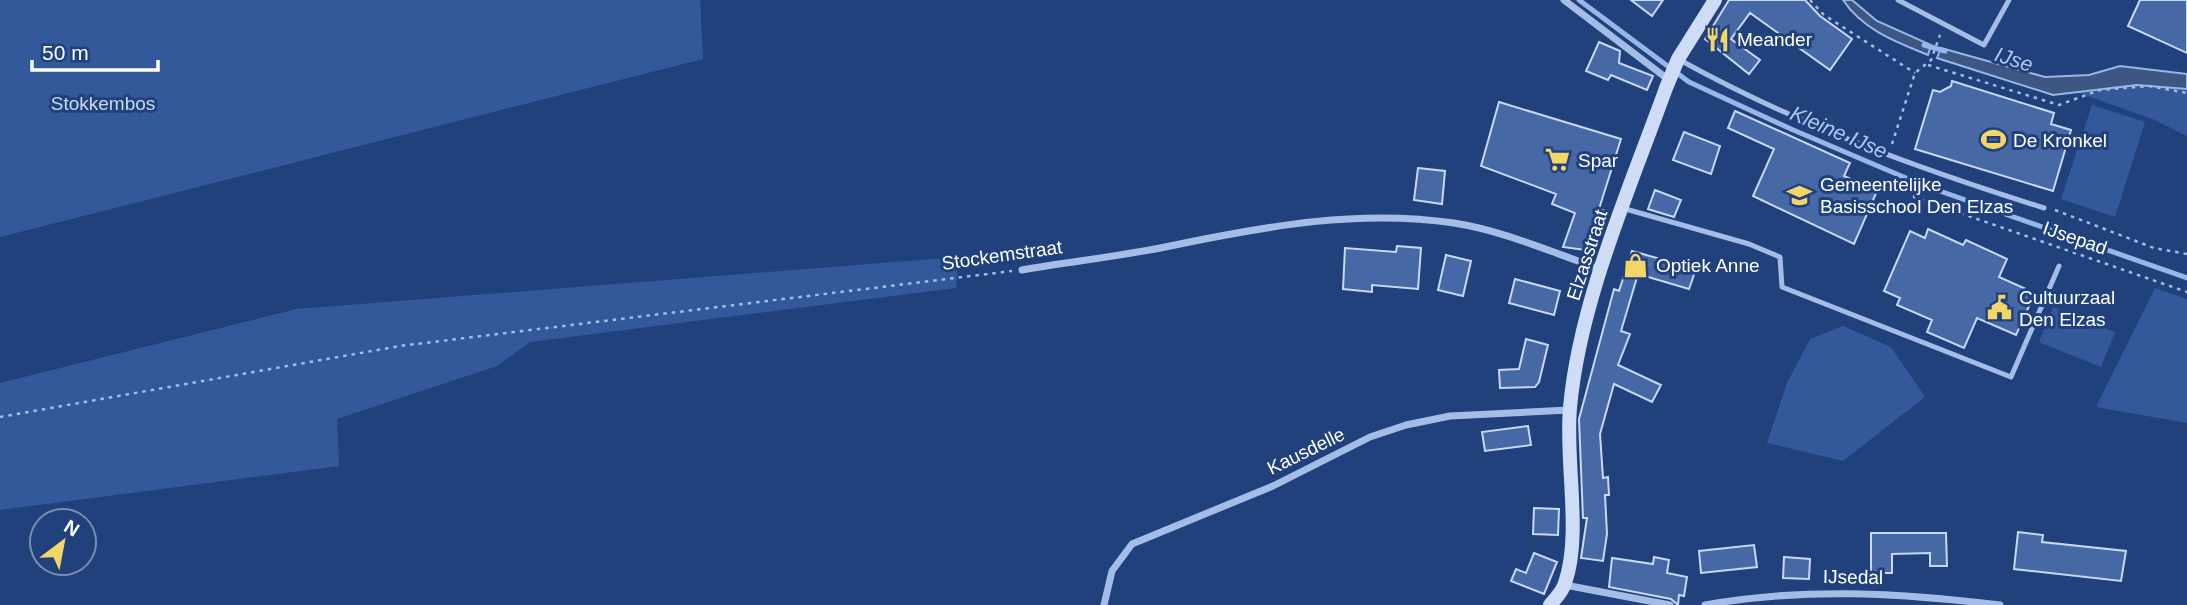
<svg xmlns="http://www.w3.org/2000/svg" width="2187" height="605" viewBox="0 0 2187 605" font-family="Helvetica,sans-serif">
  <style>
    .green { fill: #34599b }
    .water { fill: #3e5682; stroke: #98b6e7; stroke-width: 2 }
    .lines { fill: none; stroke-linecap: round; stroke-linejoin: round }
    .stream { stroke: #98b6e7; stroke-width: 5 }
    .building { fill: #4668a4; stroke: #c8d8f5; stroke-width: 2 }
    .path { stroke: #a5bde6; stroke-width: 2.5; stroke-dasharray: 3.5 5; stroke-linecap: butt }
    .lane { stroke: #a5bde6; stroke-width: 5 }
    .street { stroke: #a5bde6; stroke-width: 7 }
    .secondary { stroke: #cedcf5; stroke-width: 14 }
    .labels { text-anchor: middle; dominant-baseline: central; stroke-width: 6; stroke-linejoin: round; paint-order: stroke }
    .poi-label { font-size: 19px; fill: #fff; stroke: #21417d; text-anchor: start }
    .park-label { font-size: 19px; fill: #c8d8f5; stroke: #21417d }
    .street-label { font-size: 19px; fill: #fff; stroke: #21417d }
    .water-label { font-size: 21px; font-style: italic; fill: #b0c7ee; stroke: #21417d }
  </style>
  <rect width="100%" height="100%" fill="#21417d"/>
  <path class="green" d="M0,0h700l3,59 -703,178z
    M2187,73v63l-32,-16 -90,-32z
    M2092,105l53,17 -30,95 -54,-18z
    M958,257l-2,31 -426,54 -33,24 -160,53 2,47 -339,44v-127l297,-74z
    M2155,288l32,11v124l-91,-16z
    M2053,307l62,25 -14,35 -62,-25z
    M1843,326l48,21 34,50 -82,64 -76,-18 20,-60 23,-44z"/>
  <path class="water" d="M1843,0h9l25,21 54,24 -3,10c-32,-13 -65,-25 -85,-55z
    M1941,48l104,29 44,-2 31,-9 67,8v15l-50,-4 -84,10 -116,-37z"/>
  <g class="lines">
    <path class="stream" d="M1579,0l110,82 102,47 129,55 267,94
      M1924,45l21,6"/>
  </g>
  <path class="building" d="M1631,0h32l-11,16z
    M1729,0h76l15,16 32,23 -22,31 -80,-57 -19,26 29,21 -11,14 -44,-35z
    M2140,0h47v53l-59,-27z
    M1599,42l21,9 -1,12 34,13 -6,14 -36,-15 -3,5 -22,-9z
    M1952,81l102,32 -3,11 20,6 -18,61 -138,-42 18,-59 7,2 11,-6z
    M1499,102l122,37 -22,70 7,2 -8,21 -13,18 -22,-3 12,-34 -23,-9 4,-10 -75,-28z
    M1735,111l115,52 -6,13 33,15 -23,53 -101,-48 21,-47 -46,-21z
    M1684,132l36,14 -9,28 -38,-14z
    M1418,168l27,3 -3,33 -28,-4z
    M1655,190l26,10 -7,17 -26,-8z
    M1928,229l35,16 3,-5 41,19 -8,18 36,16 -19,42 -39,-17 -13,30 -37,-16 5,-12 -35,-15 3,-7 -16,-7 26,-60 15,7z
    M1397,246l24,2 -3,41 -46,-4v7l-29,-3 2,-41 51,4z
    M1632,251l64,18 -7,20 -51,-15 -17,57 9,3 -12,31 43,20 -9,17 -38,-18 -14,50 3,44 5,-1 1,18h-4l2,39 -4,27 -22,-3 6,-40h-4l-4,-99 35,-130 5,2z
    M1446,255l25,6 -8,35 -25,-6z
    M1515,279l45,12 -6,24 -45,-12z
    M1526,339l22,6 -9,37 -4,5 -35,1 -1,-18 20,-1z
    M1528,426l3,19 -46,6 -3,-19z
    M1534,508l25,1 -1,26 -25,-1z
    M2018,532l25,3 -1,7 84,9 -5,30 -107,-12z
    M1871,533h75l1,33h-17v-13l-38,1v19h-21z
    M1754,545l3,22 -56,6 -2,-22z
    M1534,553l23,9 -13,32 -33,-13 5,-12 10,4z
    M1654,557l15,3 -2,13 20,4 -3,19 -5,-1 -1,10 -7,-6 -62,-12 3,-29 41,6z
    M1784,557l26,2 -1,20 -26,-1z"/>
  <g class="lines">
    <path class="path" d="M1810,0l14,15 91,58
      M1928,65l131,40 41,-15 49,-4 38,7
      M1892,144l23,-71 16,-13 9,-25
      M1920,179l-6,18 273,95
      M2055,210l99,38 33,6
      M0,417l400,-71 612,-75"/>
    <path class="lane" d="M1898,0l86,45 25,-45
      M1678,59c117,65 239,109 366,149
      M1622,208l127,36 31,13 2,30 229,90 48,-111"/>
    <path class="street" d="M1564,0l105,80
      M1022,270c51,-9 102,-14 153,-25 92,-19 185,-36 279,-22 51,8 99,30 147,46
      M1565,585l105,20
      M1104,605l8,-34 20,-27 141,-58 97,-49 36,-12 44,-9 119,-6
      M1705,605c101,-18 194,-12 295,0"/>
    <path class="secondary" d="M1550,605c5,-6 13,-14 15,-22 17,-49 0,-121 5,-175 9,-105 60,-220 96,-320l12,-29 37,-59"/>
  </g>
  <defs>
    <symbol id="restaurant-bare" viewBox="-9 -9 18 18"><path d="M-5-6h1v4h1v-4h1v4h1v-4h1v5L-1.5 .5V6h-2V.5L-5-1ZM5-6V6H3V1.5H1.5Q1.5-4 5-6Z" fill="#f3d666" stroke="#21417d" stroke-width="2.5" paint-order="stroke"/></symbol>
    <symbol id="stadium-bare" viewBox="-9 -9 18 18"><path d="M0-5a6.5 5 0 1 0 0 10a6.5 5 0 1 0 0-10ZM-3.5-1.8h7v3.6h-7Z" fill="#f3d666" stroke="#21417d" stroke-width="2.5" paint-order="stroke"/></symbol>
    <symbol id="supermarket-bare" viewBox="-9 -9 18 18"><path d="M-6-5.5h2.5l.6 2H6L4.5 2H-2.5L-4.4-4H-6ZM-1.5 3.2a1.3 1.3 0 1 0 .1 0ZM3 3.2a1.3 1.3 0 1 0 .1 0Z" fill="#f3d666" stroke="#21417d" stroke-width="2.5" paint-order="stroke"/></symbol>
    <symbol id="school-bare" viewBox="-9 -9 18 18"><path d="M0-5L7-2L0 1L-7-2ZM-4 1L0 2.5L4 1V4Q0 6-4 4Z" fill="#f3d666" stroke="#21417d" stroke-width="2.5" paint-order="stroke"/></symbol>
    <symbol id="shop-bare" viewBox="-9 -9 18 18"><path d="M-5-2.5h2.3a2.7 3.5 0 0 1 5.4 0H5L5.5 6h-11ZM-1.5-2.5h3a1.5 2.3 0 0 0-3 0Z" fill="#f3d666" stroke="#21417d" stroke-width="2.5" paint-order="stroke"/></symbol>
    <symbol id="civic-bare" viewBox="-9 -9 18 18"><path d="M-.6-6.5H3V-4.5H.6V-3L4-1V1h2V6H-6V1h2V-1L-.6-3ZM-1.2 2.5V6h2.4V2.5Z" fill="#f3d666" stroke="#21417d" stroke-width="2.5" paint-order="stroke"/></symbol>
  </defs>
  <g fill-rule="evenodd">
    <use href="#restaurant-bare" x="1700" y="22" width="35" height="35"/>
    <use href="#stadium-bare" x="1976" y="122" width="35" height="35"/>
    <use href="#supermarket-bare" x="1540" y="142" width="35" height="35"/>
    <use href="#school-bare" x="1782" y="178" width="35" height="35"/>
    <use href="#shop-bare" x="1618" y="248" width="35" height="35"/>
    <use href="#civic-bare" x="1982" y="290" width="35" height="35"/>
  </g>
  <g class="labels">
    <g class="poi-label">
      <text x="1737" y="39">Meander</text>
      <text x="2013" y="140">De Kronkel</text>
      <text x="1578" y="160">Spar</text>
      <text x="1820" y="184">Gemeentelijke<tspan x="1820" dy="22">Basisschool Den Elzas</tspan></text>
      <text x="1656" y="265">Optiek Anne</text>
      <text x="2019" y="297">Cultuurzaal<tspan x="2019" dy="22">Den Elzas</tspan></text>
    </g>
    <g class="park-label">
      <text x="103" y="103">Stokkembos</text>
    </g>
    <g class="street-label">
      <text transform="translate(2075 238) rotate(19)">IJsepad</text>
      <text transform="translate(1002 255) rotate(-8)">Stockemstraat</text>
      <text transform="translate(1587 255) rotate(-72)">Elzasstraat</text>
      <text transform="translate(1306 451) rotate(-26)">Kausdelle</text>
      <text transform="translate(1853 577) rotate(1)">IJsedal</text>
    </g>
    <g class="water-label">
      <text transform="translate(2014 59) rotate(18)">IJse</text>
      <text transform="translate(1839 132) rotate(23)">Kleine IJse</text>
    </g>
  </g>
  <g transform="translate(63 542) rotate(32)"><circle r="33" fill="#21417d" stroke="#7a8db1" stroke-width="2"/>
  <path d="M0-5L12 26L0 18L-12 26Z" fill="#f3d666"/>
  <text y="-10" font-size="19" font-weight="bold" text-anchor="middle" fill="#ffffff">N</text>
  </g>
  <path d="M32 60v10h126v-10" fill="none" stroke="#ffffff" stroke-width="3.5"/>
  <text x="42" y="60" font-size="21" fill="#ffffff" stroke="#21417d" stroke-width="5" paint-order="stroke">50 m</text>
</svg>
